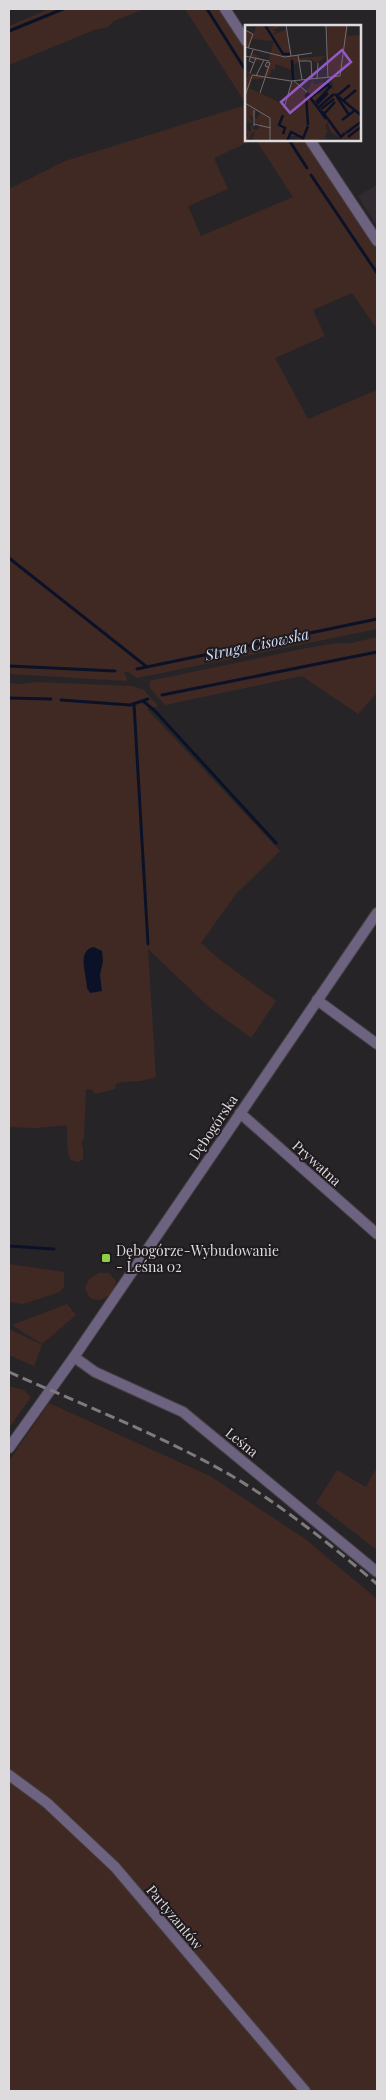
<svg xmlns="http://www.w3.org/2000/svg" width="386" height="2100" viewBox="0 0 386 2100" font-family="'Playfair Display',serif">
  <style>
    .built { fill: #322a31 }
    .green { fill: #402923 }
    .water { fill: #0b1228 }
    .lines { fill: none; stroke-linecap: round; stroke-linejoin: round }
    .stream { stroke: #0b1228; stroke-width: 3 }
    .minor-casing { stroke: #444144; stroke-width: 12 }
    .tertiary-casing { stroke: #444144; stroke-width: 12 }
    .minor { stroke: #6d6280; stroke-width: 10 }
    .tertiary { stroke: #6d6280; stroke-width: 10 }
    .rail { stroke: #7d7b7d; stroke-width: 3; stroke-dasharray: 10 5; stroke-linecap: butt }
    .poi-dot { fill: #8ece43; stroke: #1e1a1d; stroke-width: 2 }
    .labels { text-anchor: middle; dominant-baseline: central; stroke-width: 4; stroke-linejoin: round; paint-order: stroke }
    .street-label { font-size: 14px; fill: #dddbdd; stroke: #1e1a1d }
    .poi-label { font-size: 14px; fill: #dddbdd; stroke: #1e1a1d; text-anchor: start }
    .water-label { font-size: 15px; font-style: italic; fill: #d1ddfd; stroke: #1e1a1d }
    .inset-river { fill: none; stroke: #0b1228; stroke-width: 2.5 }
    .inset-road { fill: none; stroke: #706d70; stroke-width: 1 }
    .view { fill: #9458c6; fill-opacity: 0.15; stroke: #9458c6; stroke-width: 2.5 }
    .inset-edge { fill: none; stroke: #dddbdd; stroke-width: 2.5 }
  </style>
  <rect width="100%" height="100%" fill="#272427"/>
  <path class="built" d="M377,185v41l-19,-30z"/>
  <path class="green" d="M49,9h95l-30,12 -6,6 -14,3 -85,35v-39z
    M185,9h37l24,38v57z
    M246,105v35h7l-39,18 14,31 -40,17 13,30 92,-39 -37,-57h50l71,108v81l-25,-36 -39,17 12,26 -50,22 33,61 69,-29v239l-240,49 -9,-6h-4l3,7 -1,2 -117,-7v-485l56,-28z
    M377,637v56l-19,21 -56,-38 -137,29 -15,-17v-7l4,-1 153,-32 30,-5h14z
    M36,682l96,4 12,4 14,16 -11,3 133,142 -44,43 -35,49 18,16 57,42 -25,37 -42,-31 -61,-58 8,128 -15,4 -19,1 -6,2 -1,5 -20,5 -3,-4 -6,-1 -2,49 -3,5 2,4v12l-5,3 -7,-2c-6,-10 -3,-23 -4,-35l-30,3 -28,-1v-444l11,1z
    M9,1264l55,8v15l-4,5 -37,12 -14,-2z
    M99,1273h10l7,8c-1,18 -27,29 -31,6l5,-9z
    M67,1304l9,11 -34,29 -30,-19z
    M9,1329l33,16 -8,21 -25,-11z
    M9,1386l15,4 7,7 -22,31z
    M49,1403l161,73 95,63 72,60v492h-368v-630z
    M377,1467v83l-61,-47 21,-33 29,17z"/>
  <path class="water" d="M94,947l8,4 1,10 -3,14 2,16 -12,2 -3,-5c0,-13 -11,-38 7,-41z"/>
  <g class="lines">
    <path class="stream" d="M207,9l39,62
      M9,31l54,-22
      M289,140l18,28
      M311,175l66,98
      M9,558l138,109
      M9,666l106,5
      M137,669l240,-50
      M162,695l215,-43
      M9,698l42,1
      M61,700l69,5 18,-6
      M143,701l12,10 121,132
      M134,704l14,240
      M9,1246l45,3"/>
    <defs>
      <path id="minor" d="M225,9l21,32
        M310,140l67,101
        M317,1000l60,44
        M240,1113l137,121
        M74,1357l21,15 88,40 194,160"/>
      <path id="tertiary" d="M9,1448l65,-91 303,-444
        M9,1775l38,28 68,64 190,224"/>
    </defs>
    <use href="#minor" class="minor-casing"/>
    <use href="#tertiary" class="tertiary-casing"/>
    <use href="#minor" class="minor"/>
    <use href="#tertiary" class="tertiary"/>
    <path class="rail" d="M9,1372c74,33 152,63 223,104 52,31 99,69 145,108"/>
  </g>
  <rect class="poi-dot" x="101" y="1253" width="10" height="10" rx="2.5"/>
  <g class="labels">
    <g class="street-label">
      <text transform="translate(213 1127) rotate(-56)">Dębogórska</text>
      <text transform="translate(317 1163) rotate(42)">Prywatna</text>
      <text transform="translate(242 1442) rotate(39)">Leśna</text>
      <text transform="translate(175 1917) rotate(50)">Partyzantów</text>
    </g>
    <g class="poi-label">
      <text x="116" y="1250">Dębogórze-Wybudowanie<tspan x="116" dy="16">- Leśna 02</tspan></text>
    </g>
    <g class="water-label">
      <text transform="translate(257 644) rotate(-12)">Struga Cisowska</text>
    </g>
  </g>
  <g transform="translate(245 25)">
    <rect width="116" height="116" fill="#272427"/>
    <path d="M12,0l11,3 10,-3 1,3 -7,2 4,1 -3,4 14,-6 5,33v-6l6,-1 1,3 27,-2 -9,7 -6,-4 -18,5 -1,17 -27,-5 -1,3h-12l-3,9 36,17 7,-24 15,10 6,-11 2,5 7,-3 2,5 -7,5 2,2 10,-8 5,4 -6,-24 -1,-41h21l-1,11 14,-1 -3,-10h3v116h-22l1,-3 -9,-6 -4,-10 -2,6 3,2 -4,10 -5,-2 2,3h-19l-4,-5h-9l-2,5h-16v-3l-1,3h-14l-5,-5 3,1 1,-6 -4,3 -3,7 -3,-2 3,-6 -3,1v-5l6,3v-6l2,-1v4l5,1 2,-7 -4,1 -2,-6 3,1 3,-6 -4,-2 -2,7 -6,-4 5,9 -7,-1 1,1 -2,3v-47l4,-4 -4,-4 19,5 10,-35 -22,-2 -3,9 8,2 -4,1 -2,6 3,-4 10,8 -13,-1v-4l1,-3h-2l-4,-2 6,2 1,-3 -8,-3v-18l8,6zM30,39l17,6 -1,10 -22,-3 3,-8 3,1z" fill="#402923" fill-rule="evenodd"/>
    <path class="inset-river" d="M20,0l18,29h7M47,35l1,20M62,68l19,26M61,69l2,31M64,69l2,3 16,-12M90,69l27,22M91,70l13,20M93,70l12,-10M99,75l12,-10M71,77l14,-15 -5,-6M72,79l11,-11M74,82l15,-13M76,84l13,-10M77,86l19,26 4,-4M79,89l11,-12M38,90l-4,10 6,3 -2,6M97,95l12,-9M101,108l16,-12M103,112l14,-11M42,116l4,-9 12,6M57,116l6,-15"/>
    <path class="inset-road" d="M41,0l5,31M81,0l2,53M0,5l8,4 -5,14M0,22l40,10 27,-4M8,25l-4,11 5,2M53,30l4,25M0,31l24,5M54,36h12l1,18M5,48l6,-15M7,50l39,6 49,-5 7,-51M11,51l8,-16M72,54l1,-16M49,56l13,11M15,68l10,-30 -3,-1 -2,4 3,1M0,71l7,-20M0,78l25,15v23M39,83l8,-27M9,85v16M9,99l17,4"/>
    <path class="view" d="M97,25l9,12 -61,51 -9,-11z"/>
    <rect width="116" height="116" class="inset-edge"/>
  </g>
  <rect width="386" height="2100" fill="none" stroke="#dddbdd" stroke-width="20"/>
</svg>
